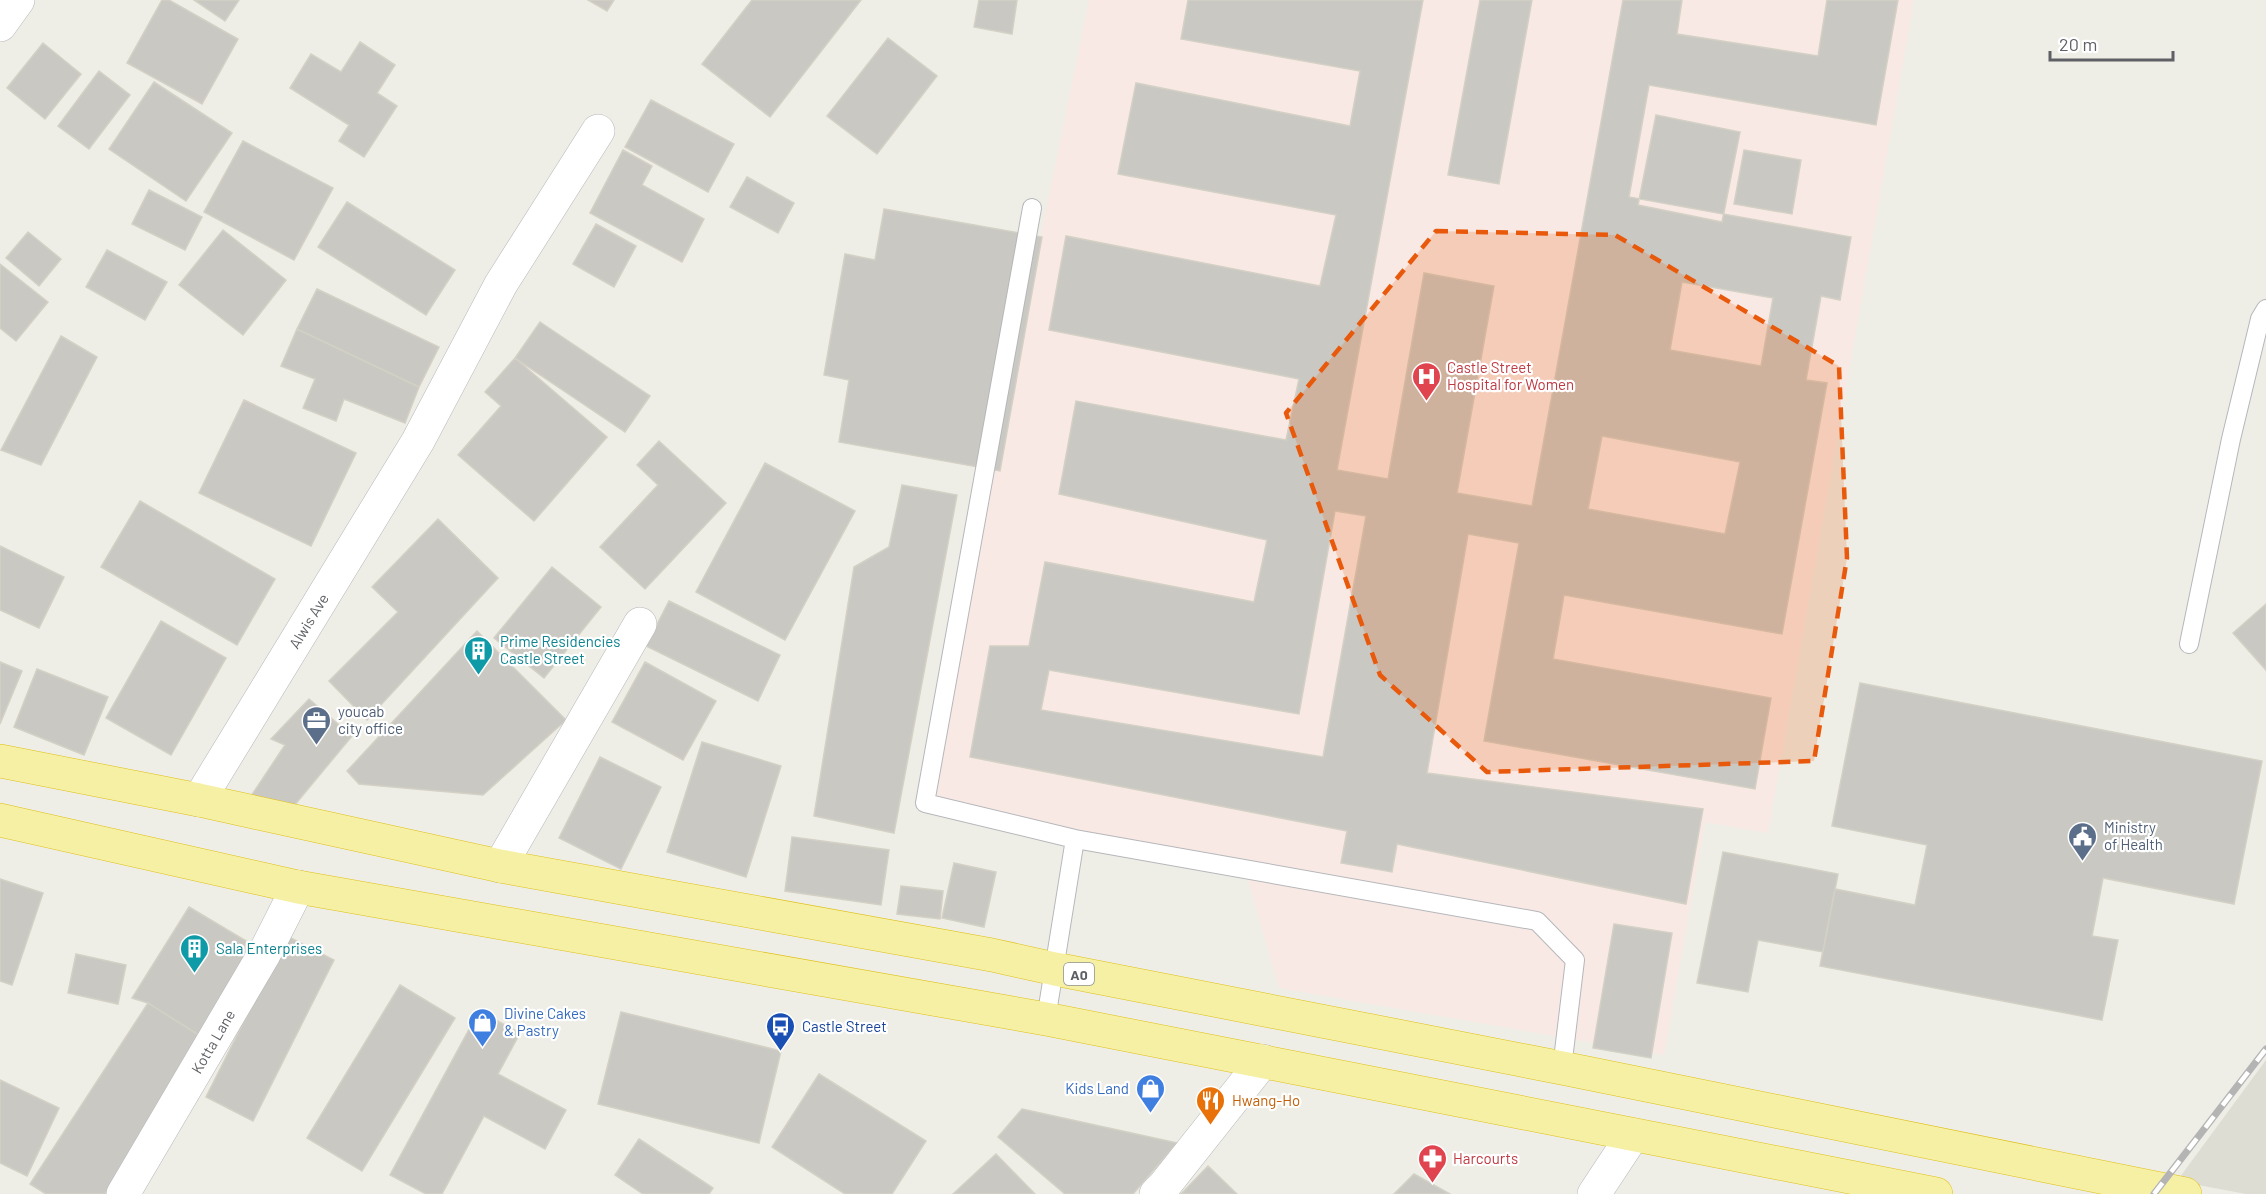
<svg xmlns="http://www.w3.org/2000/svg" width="2266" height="1194" viewBox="0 0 2266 1194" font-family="Barlow,sans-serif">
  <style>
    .education { fill: #deddd4 }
    .medical { fill: #f9e9e4 }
    .building { fill: #cac8c2; stroke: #d3d0c5; stroke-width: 1.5; fill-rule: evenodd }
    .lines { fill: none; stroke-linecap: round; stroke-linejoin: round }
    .service-casing { stroke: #b6b7bb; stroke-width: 20 }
    .minor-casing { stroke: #b6b7bb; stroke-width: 34 }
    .trunk-casing { stroke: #dfbf15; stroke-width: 34 }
    .service { stroke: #fff; stroke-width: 18 }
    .minor { stroke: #fff; stroke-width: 33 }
    .trunk { stroke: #f6f0a5; stroke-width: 33 }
    .rail-casing { stroke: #b4b4b5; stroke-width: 7 }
    .rail { stroke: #fff; stroke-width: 4.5; stroke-dasharray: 14; stroke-linecap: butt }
    .marked { fill: #e8590c; fill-opacity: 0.2; stroke: #e8590c; stroke-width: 4.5; stroke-dasharray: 12 8; stroke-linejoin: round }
    .labels { text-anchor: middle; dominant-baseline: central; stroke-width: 4.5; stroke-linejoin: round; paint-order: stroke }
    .shield { fill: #fff; stroke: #8e9093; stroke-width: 1.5 }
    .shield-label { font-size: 14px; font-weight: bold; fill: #5e6065 }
    .health-label { font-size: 15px; fill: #be3a42; stroke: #fff; text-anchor: start }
    .street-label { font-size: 15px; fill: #5e6065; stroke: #fff }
    .culture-label { font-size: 15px; fill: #0d838f; stroke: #fff; text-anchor: start }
    .service-label { font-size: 15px; fill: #4e5e75; stroke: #fff; text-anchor: start }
    .shop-label { font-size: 15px; fill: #366cbe; stroke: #fff; text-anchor: start }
    .transit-label { font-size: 15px; fill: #164399; stroke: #fff; text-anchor: start }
    .food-label { font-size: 15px; fill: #c56008; stroke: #fff; text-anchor: start }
  </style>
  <rect width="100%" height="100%" fill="#eeeee6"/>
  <path class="education" d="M2266,1060v134h-20l-69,-13z"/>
  <path class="medical" d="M1089,0h825l-146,833 -63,-11 -41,233 -385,-67 -34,-119 -320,-66z"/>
  <path class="building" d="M162,0h7l69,39 -36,65 -75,-41z
    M194,0h45l-14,21z
    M588,0h26l-7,11z
    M752,0h109l-91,117 -68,-53z
    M979,0h38l-5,34 -38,-7z
    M1188,0h235l-86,470 51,9 36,-206 70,13 -37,207 75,13 91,-506h59l-5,34 141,22 9,-56h71l-22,125 -227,-40 -20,112 222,40 -11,63 -19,-4 -15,84 21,3 -45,251 -218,-39 -11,64 218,39 -16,91 -271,-48 35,-198 -51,-9 -41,239 276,36 -17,95 -289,-60 -5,28 -51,-9 6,-32 -377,-74 20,-111h39l16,-84 209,40 13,-62 -208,-46 17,-93 210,39 13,-61 -250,-49 17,-94 254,50 16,-71 -218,-41 18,-91 214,43 10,-55 -179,-32zM1682,282l91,16 -12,68 -91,-16zM1602,436l138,26 -15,72 -137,-25zM1335,511l31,5 -43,241 -282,-47 8,-40 250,44z
    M1480,0h52l-33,184 -51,-9z
    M888,38l49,38 -60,78 -50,-38z
    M360,42l35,23 -18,28 20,13 -33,51 -25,-16 10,-16 -59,-37 21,-34 30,18z
    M43,43l38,31 -36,45 -38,-31z
    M99,71l31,24 -41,54 -31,-23z
    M154,82l78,51 -46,68 -77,-52z
    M651,100l83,44 -26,48 -83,-45z
    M1656,115l84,17 -18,90 -84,-17z
    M243,141l90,47 -39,72 -90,-48z
    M623,150l29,16 -10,19 62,34 -22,43 -92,-49z
    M1744,150l57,10 -9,54 -58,-10z
    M747,177l47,26 -16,30 -48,-26z
    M149,190l53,27 -17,33 -53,-26z
    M347,202l108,68 -29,45 -108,-68z
    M884,209l158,28 -42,234 -161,-29 10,-62 -25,-5 21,-121 30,6z
    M596,224l40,22 -22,41 -41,-23z
    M223,230l63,50 -43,55 -64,-50z
    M28,232l33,27 -22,27 -33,-28z
    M107,250l60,32 -22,38 -59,-33z
    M0,264l48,38 -32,39 -16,-13z
    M317,289l122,58 -20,40 -122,-58z
    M540,322l110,74 -25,36 -110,-74z
    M297,329l122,58 -14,36 -61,-24 -8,22 -33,-13 12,-29 -34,-13z
    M61,336l36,21 -56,108 -40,-15z
    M515,358l92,79 -73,84 -76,-66 43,-49 -16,-14z
    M244,400l112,53 -45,93 -112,-53z
    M659,441l67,62 -81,86 -45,-42 58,-62 -21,-20z
    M765,463l90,48 -70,129 -89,-48z
    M902,485l55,10 -63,338 -80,-17 40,-249 35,-20z
    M140,501l135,78 -38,66 -136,-78z
    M438,519l60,59 -131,142 -38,-39 69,-69 -26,-25z
    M0,546l64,31 -25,51 -39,-18z
    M552,567l49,40 -57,71 -50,-40z
    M669,601l111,54 -22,46 -112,-55z
    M2266,604v66l-33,-37z
    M161,621l65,37 -55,97 -65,-37z
    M477,631l89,89 -83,75 -124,-11 -12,-13z
    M0,662l22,9 -22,53z
    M645,662l71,39 -33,59 -71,-38z
    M37,669l71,28 -24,58 -70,-28z
    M1860,683l402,78 -28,143 -131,-26 -11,58 26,4 -16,80 -282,-54 15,-77 80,16 12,-60 -95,-19z
    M309,699l43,37 -64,77 -37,-17 34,-51 -14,-6z
    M702,742l79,24 -35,111 -79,-25z
    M600,757l61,30 -40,82 -62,-31z
    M792,837l97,13 -8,55 -96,-14z
    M1723,852l115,22 -15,78 -65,-12 -10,52 -51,-9z
    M954,863l42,9 -12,55 -42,-9z
    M0,879l43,14 -31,92 -12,-4z
    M901,886l42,5 -3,28 -43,-5z
    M189,907l69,41 -53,91 -57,-36 -16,-5z
    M1614,924l58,9 -21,125 -58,-10z
    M287,936l47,24 -81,161 -47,-24z
    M76,954l50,11 -8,39 -50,-11z
    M400,985l55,33 -93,153 -55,-33z
    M148,1003l57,36 -100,155h-59l-16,-10z
    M479,1011l41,22 -22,41 68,36 -21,39 -61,-33 -42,78h-16l-36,-19z
    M621,1012l160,39 -22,92 -161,-39z
    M819,1074l107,67 -34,53h-47l-73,-47z
    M0,1080l59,28 -32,68 -27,-13z
    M1022,1109l155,34 -44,51h-68l-67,-57z
    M639,1139l74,49 -4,6h-66l-28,-19z
    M996,1154l39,40h-82z
    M1208,1166l29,28h-56z
    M1414,1174l36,20h-56z"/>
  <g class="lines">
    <defs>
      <path id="service" d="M1032,208l-107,595 150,36 462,82 38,39 -13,108
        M2189,644l42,-205 29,-120 6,-10
        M1046,1019l29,-180"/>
      <g id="minor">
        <path d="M0,25l18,-25"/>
        <path id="s1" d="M199,800l219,-359 83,-157 97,-153"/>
        <path d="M500,866l140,-242"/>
        <path id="s2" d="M123,1194l140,-238 35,-69"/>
        <path d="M1156,1194l8,-8 99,-125"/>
        <path d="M1594,1194l39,-59"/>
      </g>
      <path id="trunk" d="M0,761l199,39 301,66 492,89 63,14 507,99 623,126
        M0,820l298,67 748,132 890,175"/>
    </defs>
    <use href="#service" class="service-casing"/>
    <use href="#minor" class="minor-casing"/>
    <use href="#trunk" class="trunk-casing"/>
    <use href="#service" class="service"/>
    <use href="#minor" class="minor"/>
    <use href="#trunk" class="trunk"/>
    <defs>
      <path id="rail" d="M2154,1194l112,-145"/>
    </defs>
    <use href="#rail" class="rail-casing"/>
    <use href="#rail" class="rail"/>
  </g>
  <path class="marked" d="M1436,231l179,4 224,131 8,192 -33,203 -327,11 -107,-97 -94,-262z"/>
  <defs>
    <symbol id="hospital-pin" viewBox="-11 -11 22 30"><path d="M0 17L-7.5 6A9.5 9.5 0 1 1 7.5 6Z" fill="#e0444e" stroke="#fff"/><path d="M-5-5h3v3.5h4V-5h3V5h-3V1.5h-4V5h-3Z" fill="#fff"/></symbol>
    <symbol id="building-pin" viewBox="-11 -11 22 30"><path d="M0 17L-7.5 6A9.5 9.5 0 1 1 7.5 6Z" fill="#0f9aa8" stroke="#fff"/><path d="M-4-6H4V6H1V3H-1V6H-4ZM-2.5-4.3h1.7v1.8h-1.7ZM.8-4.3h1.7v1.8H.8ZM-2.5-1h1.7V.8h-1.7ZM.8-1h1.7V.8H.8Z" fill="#fff"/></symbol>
    <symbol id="office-pin" viewBox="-11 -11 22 30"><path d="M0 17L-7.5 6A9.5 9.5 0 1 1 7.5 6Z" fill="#5c6f8a" stroke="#fff"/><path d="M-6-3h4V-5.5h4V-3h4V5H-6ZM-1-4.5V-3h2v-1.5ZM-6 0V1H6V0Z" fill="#fff"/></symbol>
    <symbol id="civic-pin" viewBox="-11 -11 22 30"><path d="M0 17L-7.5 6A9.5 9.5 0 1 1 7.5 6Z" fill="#5c6f8a" stroke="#fff"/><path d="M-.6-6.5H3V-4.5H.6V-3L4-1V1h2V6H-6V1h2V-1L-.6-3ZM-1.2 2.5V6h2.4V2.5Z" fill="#fff"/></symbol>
    <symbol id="shop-pin" viewBox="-11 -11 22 30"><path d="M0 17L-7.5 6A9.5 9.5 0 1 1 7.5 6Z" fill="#3f7fe0" stroke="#fff"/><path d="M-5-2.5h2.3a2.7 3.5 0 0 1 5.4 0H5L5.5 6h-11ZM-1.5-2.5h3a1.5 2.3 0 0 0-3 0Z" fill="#fff"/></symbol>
    <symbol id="bus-pin" viewBox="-11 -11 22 30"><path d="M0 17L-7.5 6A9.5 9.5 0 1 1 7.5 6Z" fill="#1a4fb4" stroke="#fff"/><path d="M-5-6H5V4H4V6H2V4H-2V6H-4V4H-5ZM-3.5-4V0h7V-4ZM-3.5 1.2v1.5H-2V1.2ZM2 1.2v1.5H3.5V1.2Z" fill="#fff"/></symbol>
    <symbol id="restaurant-pin" viewBox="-11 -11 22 30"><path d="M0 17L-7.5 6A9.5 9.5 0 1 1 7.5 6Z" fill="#e8710a" stroke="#fff"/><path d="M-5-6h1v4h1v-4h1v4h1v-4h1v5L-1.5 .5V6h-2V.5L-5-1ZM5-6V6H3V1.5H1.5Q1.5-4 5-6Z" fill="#fff"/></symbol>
    <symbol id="pharmacy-pin" viewBox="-11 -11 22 30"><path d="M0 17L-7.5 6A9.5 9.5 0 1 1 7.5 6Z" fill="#e0444e" stroke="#fff"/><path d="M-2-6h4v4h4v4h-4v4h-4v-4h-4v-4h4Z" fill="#fff"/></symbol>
  </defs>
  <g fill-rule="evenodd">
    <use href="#hospital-pin" x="1410" y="360" width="33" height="45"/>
    <use href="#building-pin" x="462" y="634" width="33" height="45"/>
    <use href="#office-pin" x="300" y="704" width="33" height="45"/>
    <use href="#civic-pin" x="2066" y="820" width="33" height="45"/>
    <use href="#building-pin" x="178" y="932" width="33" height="45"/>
    <use href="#shop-pin" x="466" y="1006" width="33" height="45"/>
    <use href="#bus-pin" x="764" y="1010" width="33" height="45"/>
    <use href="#shop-pin" x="1134" y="1072" width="33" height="45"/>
    <use href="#restaurant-pin" x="1194" y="1084" width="33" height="45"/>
    <use href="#pharmacy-pin" x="1416" y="1142" width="33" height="45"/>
  </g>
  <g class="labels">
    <rect class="shield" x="1064" y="963" width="30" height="22" rx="4.5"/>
    <g class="shield-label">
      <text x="1079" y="974">A0</text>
    </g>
    <g class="health-label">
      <text x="1447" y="367">Castle Street<tspan x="1447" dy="17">Hospital for Women</tspan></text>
      <text x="1453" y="1158">Harcourts</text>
    </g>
    <g class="street-label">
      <text stroke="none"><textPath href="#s1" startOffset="210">Alwis Ave</textPath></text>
      <text stroke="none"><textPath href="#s2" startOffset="177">Kotta Lane</textPath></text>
    </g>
    <g class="culture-label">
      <text x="500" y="641">Prime Residencies<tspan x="500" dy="17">Castle Street</tspan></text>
      <text x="216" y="948">Sala Enterprises</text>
    </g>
    <g class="service-label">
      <text x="338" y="711">youcab<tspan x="338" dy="17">city office</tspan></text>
      <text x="2104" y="827">Ministry<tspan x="2104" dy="17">of Health</tspan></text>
    </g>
    <g class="shop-label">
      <text x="504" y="1013">Divine Cakes<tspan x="504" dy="17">&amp; Pastry</tspan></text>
      <text x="1129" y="1088" text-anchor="end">Kids Land</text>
    </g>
    <g class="transit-label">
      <text x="802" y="1026">Castle Street</text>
    </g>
    <g class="food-label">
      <text x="1232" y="1100">Hwang-Ho</text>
    </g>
  </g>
  <path d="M2050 51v9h123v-9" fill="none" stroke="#5e6065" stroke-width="3"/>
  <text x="2059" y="51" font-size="18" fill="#5e6065" stroke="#ffffff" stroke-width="4.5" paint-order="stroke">20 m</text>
</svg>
